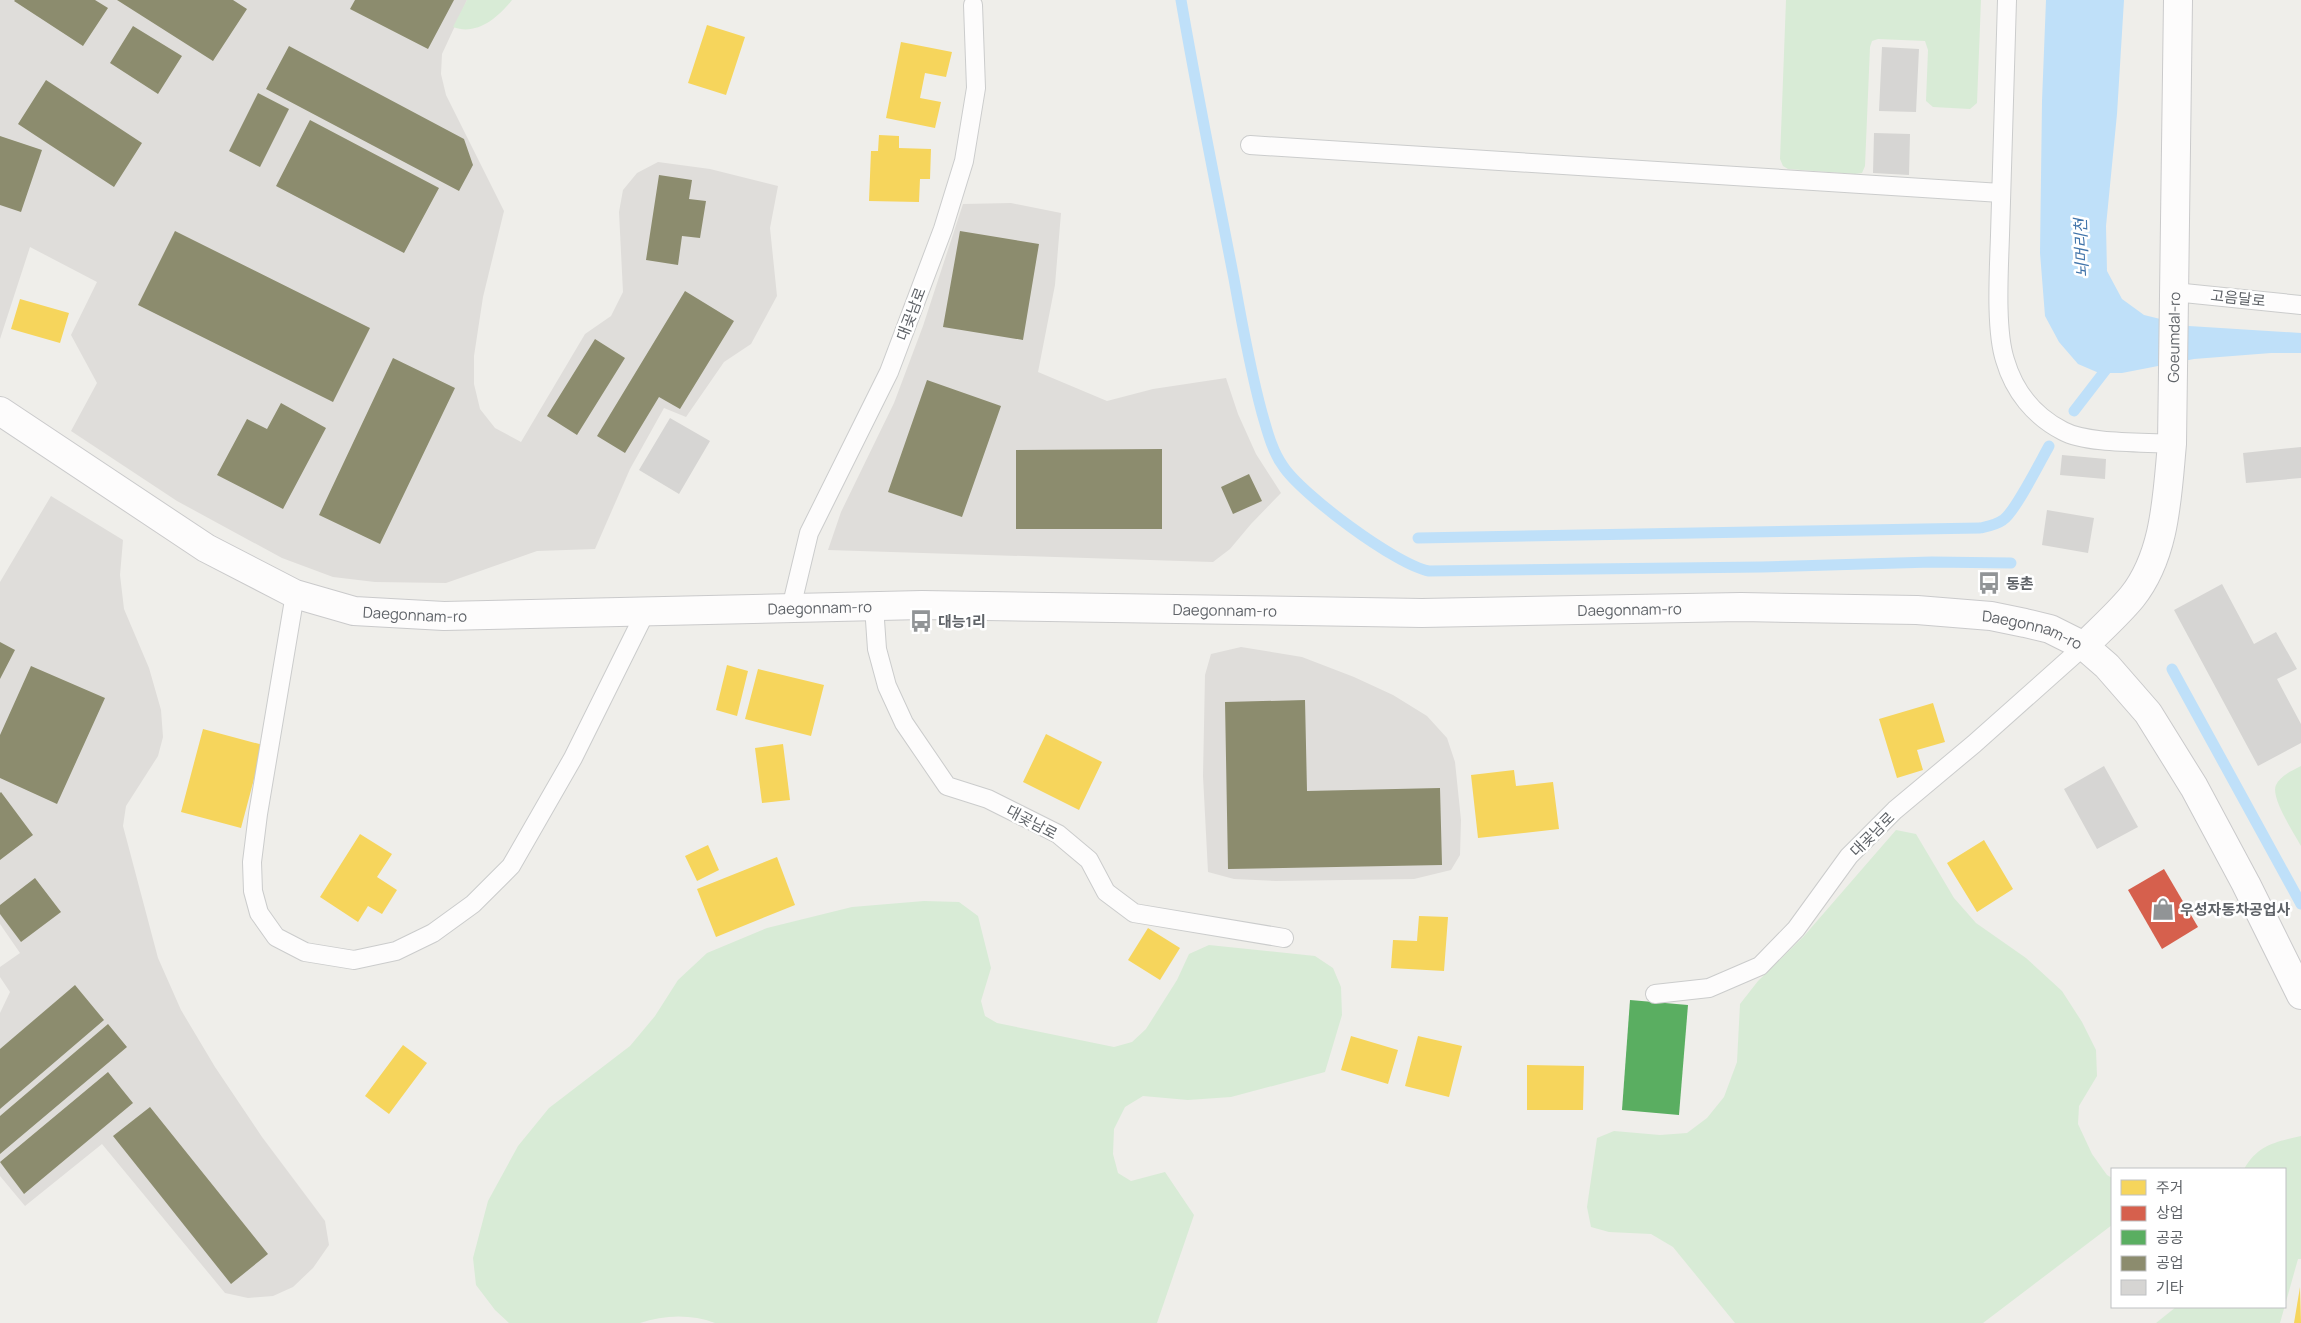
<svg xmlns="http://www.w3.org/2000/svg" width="2301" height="1323" viewBox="0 0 2301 1323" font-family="Manrope,'Noto Sans KR',sans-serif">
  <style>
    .industrial { fill: #dfddda }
    .green { fill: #d8ebd6 }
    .water { fill: #bfe0f9 }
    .homes { fill: #f6d55c }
    .shops { fill: #d6604d }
    .public { fill: #5aae61 }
    .industry { fill: #8c8c6e }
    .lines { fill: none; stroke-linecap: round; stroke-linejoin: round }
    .stream { stroke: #bfe0f9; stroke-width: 11 }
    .building { fill: #d6d5d3 }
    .lane-casing { stroke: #cbcccc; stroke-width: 20 }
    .secondary-casing { stroke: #cacacb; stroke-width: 30 }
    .lane { stroke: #fdfcfc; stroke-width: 18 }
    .secondary { stroke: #fdfcfc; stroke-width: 28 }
    .labels { text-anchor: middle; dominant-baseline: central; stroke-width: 5; stroke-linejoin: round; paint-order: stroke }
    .street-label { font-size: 15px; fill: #5f6368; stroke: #fff }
    .poi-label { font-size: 15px; font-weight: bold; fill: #5f6368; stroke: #fff; text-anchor: start }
    .water-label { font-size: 16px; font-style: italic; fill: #4174aa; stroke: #fff }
  </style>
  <rect width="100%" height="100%" fill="#efeeea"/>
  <path class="industrial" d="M0,0h467l-25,54 -1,20 5,21 58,116 -21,86 -9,59v28l6,25 15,19 26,14 64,-108 26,-18 12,-24 -4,-80 4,-22 14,-17 21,-11 52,7 68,17 -8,42 7,68 -26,48 -27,18 -38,55 -22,-9 -34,61 -35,80 -58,2 -91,32 -71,-1 -42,-5 -51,-19 -105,-57 -106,-70 26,-48 -26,-48 26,-53 -67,-35 -30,92z
    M1011,203l50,10 -6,72 -17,87 69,29 46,-12 73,-11 12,36 18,40 25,39 -30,31 -21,25 -17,13 -385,-12 13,-38 53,-109 29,-77 40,-122z
    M51,496l72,44 -3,35 4,34 25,59 12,42 2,27 -5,19 -32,50 -3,20 35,132 23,52 34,57 47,70 63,84 4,24 -16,23 -20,19 -20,9 -25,2 -23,-5 -123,-149 -77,62 -25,-30v-163l10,-21 -10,-15v-10l20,-14 -20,-29v-342z
    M1241,647l61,10 52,20 39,18 34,21 20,22 8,24 6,58 -1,35 -9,15 -37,9 -138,2 -42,-2 -26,-7 -5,-96 2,-101 6,-21z"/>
  <path class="green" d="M467,0h45c-14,18 -36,36 -59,27z
    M1786,0h195l-4,103 -7,6 -37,-2 -7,-6 2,-51 -3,-9 -47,-2 -6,2 -2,6 -5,119 -3,7 -7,1 -67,-5 -5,-3 -3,-7z
    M2301,766v80c-7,-13 -31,-49 -25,-61 4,-9 17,-15 25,-19z
    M1896,830l20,4 38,64 22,25 50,35 36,33 20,31 14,28 1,26 -18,30 -1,18 14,30 15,21 5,3v47l-129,98h-248l-62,-76 -22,-13 -42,-2 -18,-5 -4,-20 10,-69 17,-7 46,4 27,-2 20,-15 17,-21 13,-35 3,-58 18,-23 46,-45z
    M924,901l35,1 19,14 13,52 -10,33 4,15 12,7 117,24 18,-5 14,-13 31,-49 12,-26 20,-9 106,11 18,12 8,19 1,28 -17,57 -94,25 -43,3 -45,-4 -18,11 -11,22 -1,25 5,19 13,8 34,-9 29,43 -37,108h-442c-24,-9 -51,-8 -75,0h-131l-14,-13 -19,-25 -3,-27 15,-57 30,-55 31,-38 81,-62 25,-30 23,-36 29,-27 60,-25 85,-21z
    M2301,1136v123h-3l-18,64h-124l20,-16h109v-138h-41c14,-24 31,-27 57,-33z"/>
  <path class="water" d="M2046,0h78l-7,114 -11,112 1,45 15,28 22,16 45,11 112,7v20h-30l-77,6 -72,14h-23l-21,-9 -19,-22 -14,-26 -5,-63 2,-152z"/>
  <path class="homes" d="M707,25l38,12 -19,58 -38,-12z
    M901,42l51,10 -6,25 -21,-4 -5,25 21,4 -6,26 -49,-10z
    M879,135l20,1v12l32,1 -1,30h-10l-1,23 -50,-1 2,-50h7z
    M20,299l49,14 -9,30 -49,-14z
    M727,665l21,6 -11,45 -21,-6z
    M758,669l66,16 -13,51 -66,-17z
    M1933,703l12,39 -28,8 6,20 -26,8 -18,-59z
    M203,729l60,16 -22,83 -60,-16z
    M1046,734l56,28 -23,48 -56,-28z
    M783,744l7,56 -28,3 -7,-55z
    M1514,770l2,16 37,-4 6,47 -81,9 -7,-63z
    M360,834l32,20 -15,23 20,13 -15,24 -14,-8 -10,16 -38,-25z
    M1984,840l29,49 -36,23 -30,-49z
    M708,845l11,25 -22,11 -12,-25z
    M777,857l18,48 -79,32 -19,-48z
    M1419,916l29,1 -4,54 -53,-3 2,-28 24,1z
    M1148,928l32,20 -20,32 -32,-20z
    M1351,1036l47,14 -10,34 -47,-14z
    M1418,1036l44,10 -13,51 -44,-11z
    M403,1045l24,18 -38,51 -24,-18z
    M1527,1065l57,1 -1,44h-56z
    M2300,1287l1,36h-7z"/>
  <path class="shops" d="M2164,869l34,58 -36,22 -34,-59z"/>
  <path class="public" d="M1630,1000l58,5 -9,110 -57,-5z"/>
  <path class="industry" d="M15,0h80l13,8 -25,38 -69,-45z
    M117,0h116l14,9 -34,52z
    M355,0h99l-26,49 -78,-40z
    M133,26l49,30 -24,38 -48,-31z
    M289,46l175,93 9,26 -14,26 -193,-102z
    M46,80l96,63 -28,44 -96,-63z
    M258,93l31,16 -29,58 -31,-16z
    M310,120l129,68 -35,65 -128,-67z
    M0,136l42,14 -21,62 -21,-7z
    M659,175l33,5 -3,19 17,2 -6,37 -18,-2 -4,29 -32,-5z
    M175,231l195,97 -37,74 -195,-97z
    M960,231l79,13 -16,96 -80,-13z
    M685,291l49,30 -54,88 -21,-12 -34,56 -28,-17z
    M595,339l30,19 -48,77 -30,-19z
    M393,358l62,30 -75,156 -61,-29z
    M927,380l74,26 -39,111 -74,-25z
    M281,403l45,25 -43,81 -66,-34 30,-56 20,10z
    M1162,449v80h-146v-79z
    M1249,474l13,27 -29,13 -12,-27z
    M0,642l15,8 -15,29z
    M31,666l74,32 -48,106 -57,-26v-43z
    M1305,700l2,91 133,-3 2,77 -214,4 -3,-167z
    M1,792l32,43 -33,25v-67z
    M35,878l26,34 -40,30 -21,-28v-9z
    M75,985l29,35 -104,89v-60z
    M108,1024l19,23 -127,107v-38z
    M108,1072l25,31 -109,91 -24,-32z
    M150,1107l118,147 -37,30 -118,-148z"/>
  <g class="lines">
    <path class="stream" d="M1181,0c16,93 35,186 53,279 8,45 16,90 28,134 5,17 10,38 21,53 18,28 113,99 146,105l333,-4 170,-5 79,1
      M2074,411l37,-48
      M1418,538l562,-10c9,-2 16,-3 23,-8 12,-8 37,-58 46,-74
      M2172,669l129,235"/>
  </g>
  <path class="building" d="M1882,47l37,2 -3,63 -37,-1z
    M1874,133l36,1 -1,41 -36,-2z
    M670,418l40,23 -31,53 -40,-24z
    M2301,447v31l-55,5 -3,-30z
    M2062,455l44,4 -1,20 -45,-4z
    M2047,510l47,8 -6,35 -46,-8z
    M2222,584l32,60 22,-12 21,37 -20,10 24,45v19l-43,23 -84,-156z
    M2104,766l34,61 -41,22 -33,-60z"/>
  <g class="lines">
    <defs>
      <path id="lane" d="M2007,0c-2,78 -5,157 -7,235 -1,34 -5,94 5,125 9,31 29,56 58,71 24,13 81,11 109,13
        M1250,145l751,48
        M2174,292l127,13
        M295,594l-37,220 -6,48 1,29 6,22 17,24 29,15 49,8 42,-9 37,-18 40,-29 38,-38 62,-108 73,-147
        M874,606l3,43 10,37 17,37 43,63 41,13 70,35 31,26 17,32 28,21 150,25
        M791,608l18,-75 80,-161 54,-143 21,-68 12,-73 -3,-83
        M1655,994l54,-6 51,-22 36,-37 53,-73 46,-46 79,-66 110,-98"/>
      <g id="secondary">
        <path id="s1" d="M0,411l206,137 89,46 59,17 90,5 478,-11 500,8 319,-6 176,3 74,6 34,7 25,6 34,17 23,20 41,47 46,74 52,97 55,111"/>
        <path id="s2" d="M2084,646c16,-16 34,-32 48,-49 34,-43 35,-101 40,-153l6,-444"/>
      </g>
    </defs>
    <use href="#lane" class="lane-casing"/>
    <use href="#secondary" class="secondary-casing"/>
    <use href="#lane" class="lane"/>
    <use href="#secondary" class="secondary"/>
  </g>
  <defs>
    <symbol id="bus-bare" viewBox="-9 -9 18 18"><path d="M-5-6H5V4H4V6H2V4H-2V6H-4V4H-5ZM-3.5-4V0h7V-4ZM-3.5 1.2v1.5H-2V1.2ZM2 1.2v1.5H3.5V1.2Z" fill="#919496" stroke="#fff" stroke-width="2.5" paint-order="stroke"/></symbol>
    <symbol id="shop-bare" viewBox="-9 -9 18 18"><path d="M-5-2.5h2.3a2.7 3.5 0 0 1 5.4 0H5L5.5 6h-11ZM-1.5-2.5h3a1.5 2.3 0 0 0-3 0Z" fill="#919496" stroke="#fff" stroke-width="2.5" paint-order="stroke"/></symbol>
  </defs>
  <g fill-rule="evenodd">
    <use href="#bus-bare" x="1973" y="567" width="32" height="32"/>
    <use href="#bus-bare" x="905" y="605" width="32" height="32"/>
    <use href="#shop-bare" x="2147" y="893" width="32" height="32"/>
  </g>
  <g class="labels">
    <g class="street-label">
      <text transform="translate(2238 298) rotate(6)">고음달로</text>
      <text transform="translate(911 314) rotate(-69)">대곶남로</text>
      <text stroke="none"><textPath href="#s2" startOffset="336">Goeumdal-ro</textPath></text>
      <text stroke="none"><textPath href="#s1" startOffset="875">Daegonnam-ro</textPath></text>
      <text stroke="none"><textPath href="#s1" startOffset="1685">Daegonnam-ro</textPath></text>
      <text stroke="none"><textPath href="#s1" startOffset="1280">Daegonnam-ro</textPath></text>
      <text stroke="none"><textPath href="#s1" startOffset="470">Daegonnam-ro</textPath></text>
      <text stroke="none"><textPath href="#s1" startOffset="2090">Daegonnam-ro</textPath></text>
      <text transform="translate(1032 822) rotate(28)">대곶남로</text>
      <text transform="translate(1872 834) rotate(-45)">대곶남로</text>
    </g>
    <g class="poi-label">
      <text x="2006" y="583">동촌</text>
      <text x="938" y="621">대능1리</text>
      <text x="2180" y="909">우성자동차공업사</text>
    </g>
    <g class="water-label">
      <text transform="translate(2081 248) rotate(-92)">뇌머리천</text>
    </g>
  </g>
  <rect x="2111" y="1168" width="175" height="140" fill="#ffffff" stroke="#bfc1c3"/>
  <rect x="2121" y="1180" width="25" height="15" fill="#f6d55c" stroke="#bfc1c3"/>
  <text x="2156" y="1193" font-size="15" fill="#5f6368">주거</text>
  <rect x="2121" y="1206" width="25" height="15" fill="#d6604d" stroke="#bfc1c3"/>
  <text x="2156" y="1218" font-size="15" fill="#5f6368">상업</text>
  <rect x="2121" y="1230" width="25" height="15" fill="#5aae61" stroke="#bfc1c3"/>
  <text x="2156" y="1243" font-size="15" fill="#5f6368">공공</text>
  <rect x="2121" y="1256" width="25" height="15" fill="#8c8c6e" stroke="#bfc1c3"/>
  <text x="2156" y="1268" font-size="15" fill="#5f6368">공업</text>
  <rect x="2121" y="1280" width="25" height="15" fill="#d6d5d3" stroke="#bfc1c3"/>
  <text x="2156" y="1293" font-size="15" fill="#5f6368">기타</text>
</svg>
